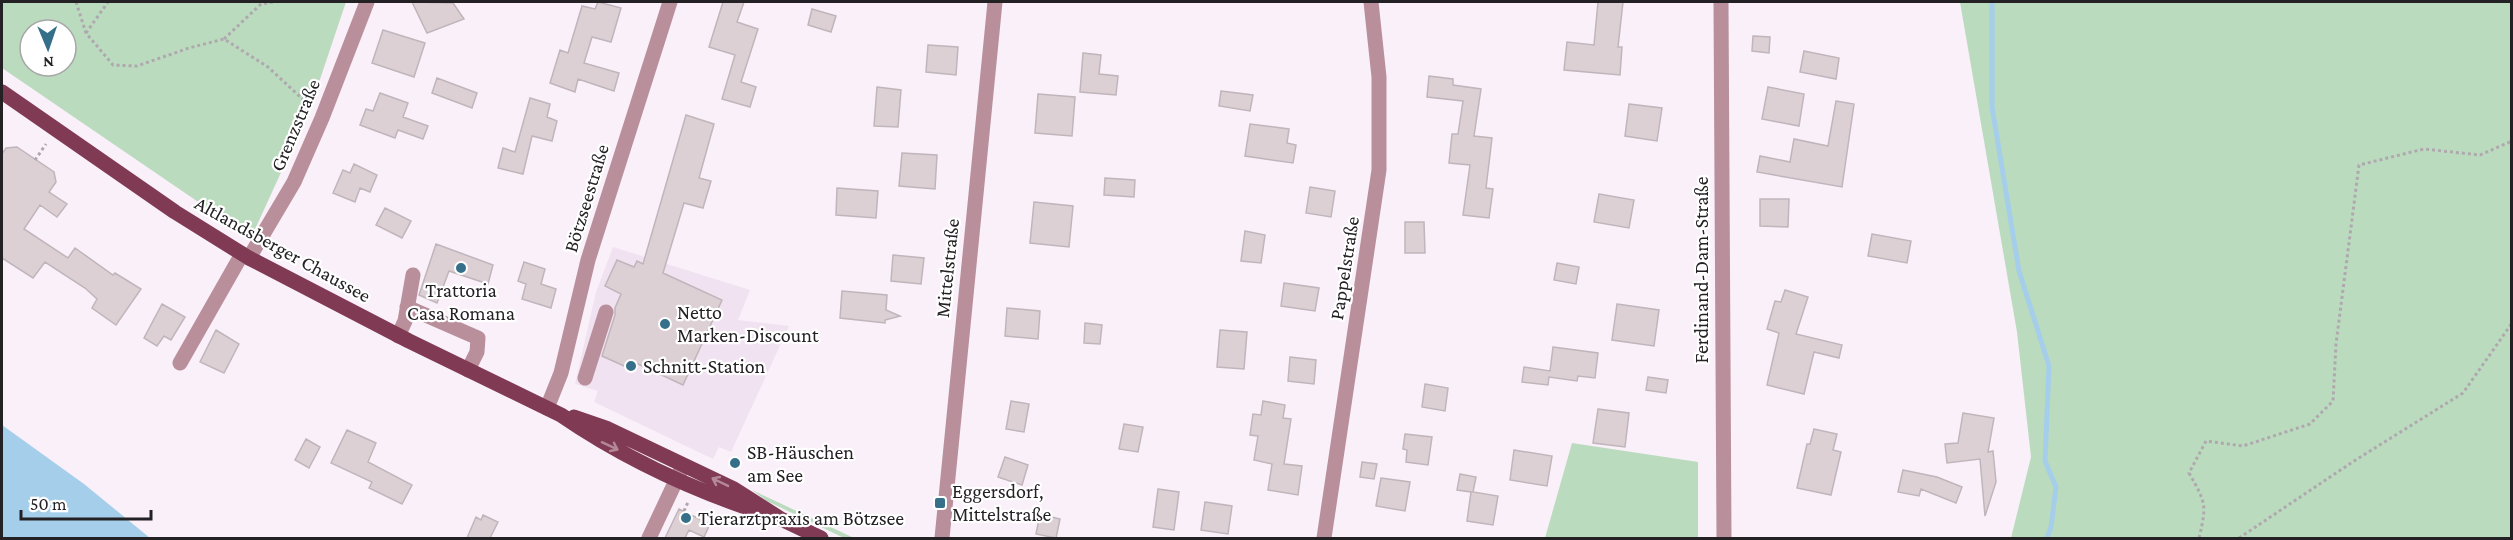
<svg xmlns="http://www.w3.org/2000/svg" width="2513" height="540" viewBox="0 0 2513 540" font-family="'Crimson Pro',serif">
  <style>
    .built { fill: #f1e2f1 }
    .green { fill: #bbdbbe; fill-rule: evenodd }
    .water { fill: #a5ceeb }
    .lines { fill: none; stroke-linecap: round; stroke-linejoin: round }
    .stream { stroke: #a5ceeb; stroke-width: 5 }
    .building { fill: #dcd0d5; stroke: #c0b5ba; stroke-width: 1.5 }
    .path { stroke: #afa8af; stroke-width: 3; stroke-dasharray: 3 3; stroke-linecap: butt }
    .minor { stroke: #b98f9b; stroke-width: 15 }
    .major { stroke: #813a53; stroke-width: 15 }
    .oneway { stroke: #b38998 }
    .poi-dot { fill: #366f89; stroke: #fff; stroke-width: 2 }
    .labels { text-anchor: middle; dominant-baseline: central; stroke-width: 4.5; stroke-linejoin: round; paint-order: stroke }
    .street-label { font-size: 20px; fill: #242124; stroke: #fff }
    .poi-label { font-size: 20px; fill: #242124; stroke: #fff; text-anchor: start }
  </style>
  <rect width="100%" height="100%" fill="#f9f0f9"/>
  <path class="built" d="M613,247l137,43 -12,30 51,6 -58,126 -12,-5 -6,12 -119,-57 4,-11 -23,-7 21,-92z"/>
  <path class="green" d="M2,2h344l-36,107 -59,129 -249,-170zM30,30h36v36h-36z
    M1960,2h551v536h-500l20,-81 -14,-125z
    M1572,443l126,19v76h-153z
    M752,490l102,48h-10l-77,-37z"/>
  <path class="water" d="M2,425l82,59 66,54h-148z"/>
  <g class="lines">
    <path class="stream" d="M1992,2v105l27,164 30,95 -4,95 11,26 -5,40 -4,11"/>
  </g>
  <path class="building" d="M412,2l41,1 11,16 -37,14z
    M598,2l23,6 -10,34 -19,-5 -8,26 35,10 -5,18 -36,-12 -3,13 -25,-9 10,-33 8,3 14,-47 13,3z
    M723,2h21l-7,20 21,7 -17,53 15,5 -6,20 -28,-8 13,-44 -26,-8z
    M1598,2h25l-5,45h4l-2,28 -56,-5 3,-28 27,3z
    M812,9l24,7 -5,16 -23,-7z
    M383,30l42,13 -11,34 -42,-14z
    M1753,36l17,1 -1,16 -17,-2z
    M928,45l30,2 -2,28 -30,-3z
    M1804,51l35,7 -3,21 -36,-7z
    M1083,53l18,2 -2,19 19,2 -2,19 -36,-3z
    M1429,76l24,3v6l28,4 -7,47 18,2 -6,50 7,1 -4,29 -26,-3 7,-50 -21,-2 3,-29h6l5,-33 -36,-4z
    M437,78l40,15 -5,15 -40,-15z
    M877,87l24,3 -3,37 -24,-1z
    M1768,87l36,7 -5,32 -37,-7z
    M1221,91l32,4 -3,16 -31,-5z
    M380,93l28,10 -5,14 25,9 -5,13 -25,-9 -3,8 -35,-13 6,-16 7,2z
    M1038,94l37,3 -3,39 -37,-3z
    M530,98l20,6 -3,13 10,4 -5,20 -20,-5 -9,38 -25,-6 5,-20 12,4z
    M1836,101l18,3 -12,83 -85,-15 3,-16 30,6 4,-23 34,7z
    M1629,104l33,4 -5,33 -32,-5z
    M686,115l28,9 -15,54 12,3 -8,27 -19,-5 -21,70 59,27 -39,85 -47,-22 -3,7 -31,-14 13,-41v-7l6,-14 -16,-8 12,-26 17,7 3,-6 6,3z
    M1250,124l39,5 -2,14 9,2 -3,18 -48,-7z
    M17,147l37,25 2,10 -7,10 18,12 -10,13 -17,-12 -16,24 44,29 7,-10 38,27 2,-2 26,16 -25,36 -24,-17 5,-9 -12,-11 -40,-26 -12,16 -31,-20v-104l4,-6z
    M902,153l35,2 -2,34 -36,-3z
    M354,164l23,11 -7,17 -10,-4 -5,14 -22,-9 10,-23 7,3z
    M1105,178l30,2 -1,17 -30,-2z
    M1310,187l25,4 -4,26 -25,-4z
    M837,188l41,3 -2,27 -40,-3z
    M1599,194l35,6 -5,28 -35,-6z
    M1760,199h29l-1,28 -28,-1z
    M1034,202l39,4 -4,41 -39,-4z
    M385,208l26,13 -9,17 -26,-13z
    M1405,222h19l1,31h-20z
    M1245,231l20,4 -4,28 -20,-2z
    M1872,234l39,7 -4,22 -39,-7z
    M436,244l57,21 -5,19 -39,-13 -12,32 -18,-8z
    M893,255l31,3 -3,26 -30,-3z
    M524,262l21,7 -4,15 15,5 -5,19 -29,-9 4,-15 -8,-3z
    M1557,263l22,4 -3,17 -22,-4z
    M1284,283l35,5 -4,23 -34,-5z
    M1785,290l23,7 -12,37 46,11 -3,13 -25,-6 -10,42 -37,-9 12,-52 -12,-4 8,-28 6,1z
    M842,291l45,4 -1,15 14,6 -15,4v3l-45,-5z
    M162,304l23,13 -14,23 -7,-4 -7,10 -13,-8z
    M1617,304l42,6 -5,36 -42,-6z
    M1007,308l33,3 -2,28 -33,-3z
    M1085,323l17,2 -2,19 -16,-1z
    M216,330l23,14 -15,29 -24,-11z
    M1220,330l27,2 -3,37 -27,-2z
    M1553,347l45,6 -3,25 -17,-2 -1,5 -28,-4 -1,8 -26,-3 2,-15 26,4z
    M1290,357l26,3 -2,24 -26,-3z
    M1648,377l20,3 -2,13 -20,-3z
    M1425,384l23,4 -3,23 -23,-4z
    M1011,401l18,3 -5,28 -18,-3z
    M1263,401l22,4 -2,13 8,1 -7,45 18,2 -4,29 -30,-5 4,-26 -18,-4 4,-24 -8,-1 3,-21 8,1z
    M1598,409l31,4 -4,34 -32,-4z
    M1963,413l31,5 -6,34 5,-1 3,31 -11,34 -5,-57 -33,4 -2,-19 13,-1z
    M1124,424l19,3 -5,25 -19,-3z
    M1814,429l23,5 -4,16 8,2 -10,43 -34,-7 10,-44h3z
    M347,430l29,13 -8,19 44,23 -10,19 -33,-16 3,-6 -41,-19z
    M1405,434l27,3 -4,28 -22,-3 1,-12 -4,-1z
    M306,439l14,8 -11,21 -14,-8z
    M1514,450l38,6 -5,30 -37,-6z
    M1005,457l23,8 -6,20 -24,-8z
    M1362,462l15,2 -3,15 -14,-2z
    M1903,470l34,7 25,10 -6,16 -35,-14 -2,7 -21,-4z
    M1460,474l16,3 -3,15 25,4 -5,29 -26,-4 4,-29 -14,-2z
    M1381,478l29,4 -5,29 -29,-5z
    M1158,489l21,3 -5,38 -21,-3z
    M1205,502l27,4 -4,28 -27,-4z
    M679,509l31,15 -6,13 -15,-7 -4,8h-20z
    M1040,514l20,5 -4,19 -20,-4z
    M483,515l15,7 -8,16h-23l9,-21 5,3z"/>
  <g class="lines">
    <path class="path" d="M76,2l10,31 27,32 24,1 52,-18 35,-9 44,28 42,39
      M86,33l22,-31
      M224,39l37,-35 12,-2
      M35,160l11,-16
      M684,511l4,-9
      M2199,538c8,-33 7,-35 -10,-65l17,-32 37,5 67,-22 23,-23 3,-57 23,-179 65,-16 56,6 32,-14
      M2239,538l115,-77 109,-68 49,-70"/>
    <path class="minor" d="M1721,2l3,536
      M249,258l45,-76 28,-64 45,-116
      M407,307l71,31 -1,14 -9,18
      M398,336l7,-15 8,-46
      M180,363l62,-109
      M585,378l21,-66
      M547,408l14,-35 27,-113 82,-258
      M649,538l33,-70
      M942,538l53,-536
      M1324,538l55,-368v-93l-8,-75"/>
    <path class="major" d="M2,92l173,120 74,46 160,83 152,74c67,46 143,80 220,104
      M574,417l32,11 128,61 47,30 40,19"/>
  </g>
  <defs><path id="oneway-shaft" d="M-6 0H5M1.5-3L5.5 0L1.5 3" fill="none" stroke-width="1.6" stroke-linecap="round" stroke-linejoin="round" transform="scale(1.5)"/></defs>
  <g class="oneway">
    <use href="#oneway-shaft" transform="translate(610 446) rotate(25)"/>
    <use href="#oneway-shaft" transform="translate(720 482) rotate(-154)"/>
  </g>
  <g class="poi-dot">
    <circle cx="461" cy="268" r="6"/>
    <circle cx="665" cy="324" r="6"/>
    <circle cx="631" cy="366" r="6"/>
    <circle cx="735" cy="463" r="6"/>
    <rect x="934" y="497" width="12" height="12" rx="3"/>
    <circle cx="686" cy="518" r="6"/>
  </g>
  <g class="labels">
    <g class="street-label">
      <text transform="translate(295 125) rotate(-67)">Grenzstraße</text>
      <text transform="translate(586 198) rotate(-73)">Bötzseestraße</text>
      <text transform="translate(283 249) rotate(29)">Altlandsberger Chaussee</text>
      <text transform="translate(947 268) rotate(-84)">Mittelstraße</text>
      <text transform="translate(1344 268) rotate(-81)">Pappelstraße</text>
      <text transform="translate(1701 270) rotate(-90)">Ferdinand-Dam-Straße</text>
    </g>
    <g class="poi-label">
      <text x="461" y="290" text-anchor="middle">Trattoria<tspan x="461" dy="23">Casa Romana</tspan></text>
      <text x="677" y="312">Netto<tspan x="677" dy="23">Marken-Discount</tspan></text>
      <text x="643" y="366">Schnitt-Station</text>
      <text x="747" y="452">SB-Häuschen<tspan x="747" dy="23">am See</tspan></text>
      <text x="952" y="491">Eggersdorf,<tspan x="952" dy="23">Mittelstraße</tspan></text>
      <text x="698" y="518">Tierarztpraxis am Bötzsee</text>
    </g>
  </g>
  <rect width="2513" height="540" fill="none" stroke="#242124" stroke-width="6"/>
  <g transform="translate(48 48) rotate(178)"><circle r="28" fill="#ffffff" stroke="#a7a6a7" stroke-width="1.5"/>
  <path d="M0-4.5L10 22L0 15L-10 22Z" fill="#366f89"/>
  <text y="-9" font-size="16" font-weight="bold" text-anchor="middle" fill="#242124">N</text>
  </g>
  <path d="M21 510v9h130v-9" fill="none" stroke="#242124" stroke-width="3"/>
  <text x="30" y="510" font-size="18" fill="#242124" stroke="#ffffff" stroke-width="4.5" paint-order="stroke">50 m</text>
</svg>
